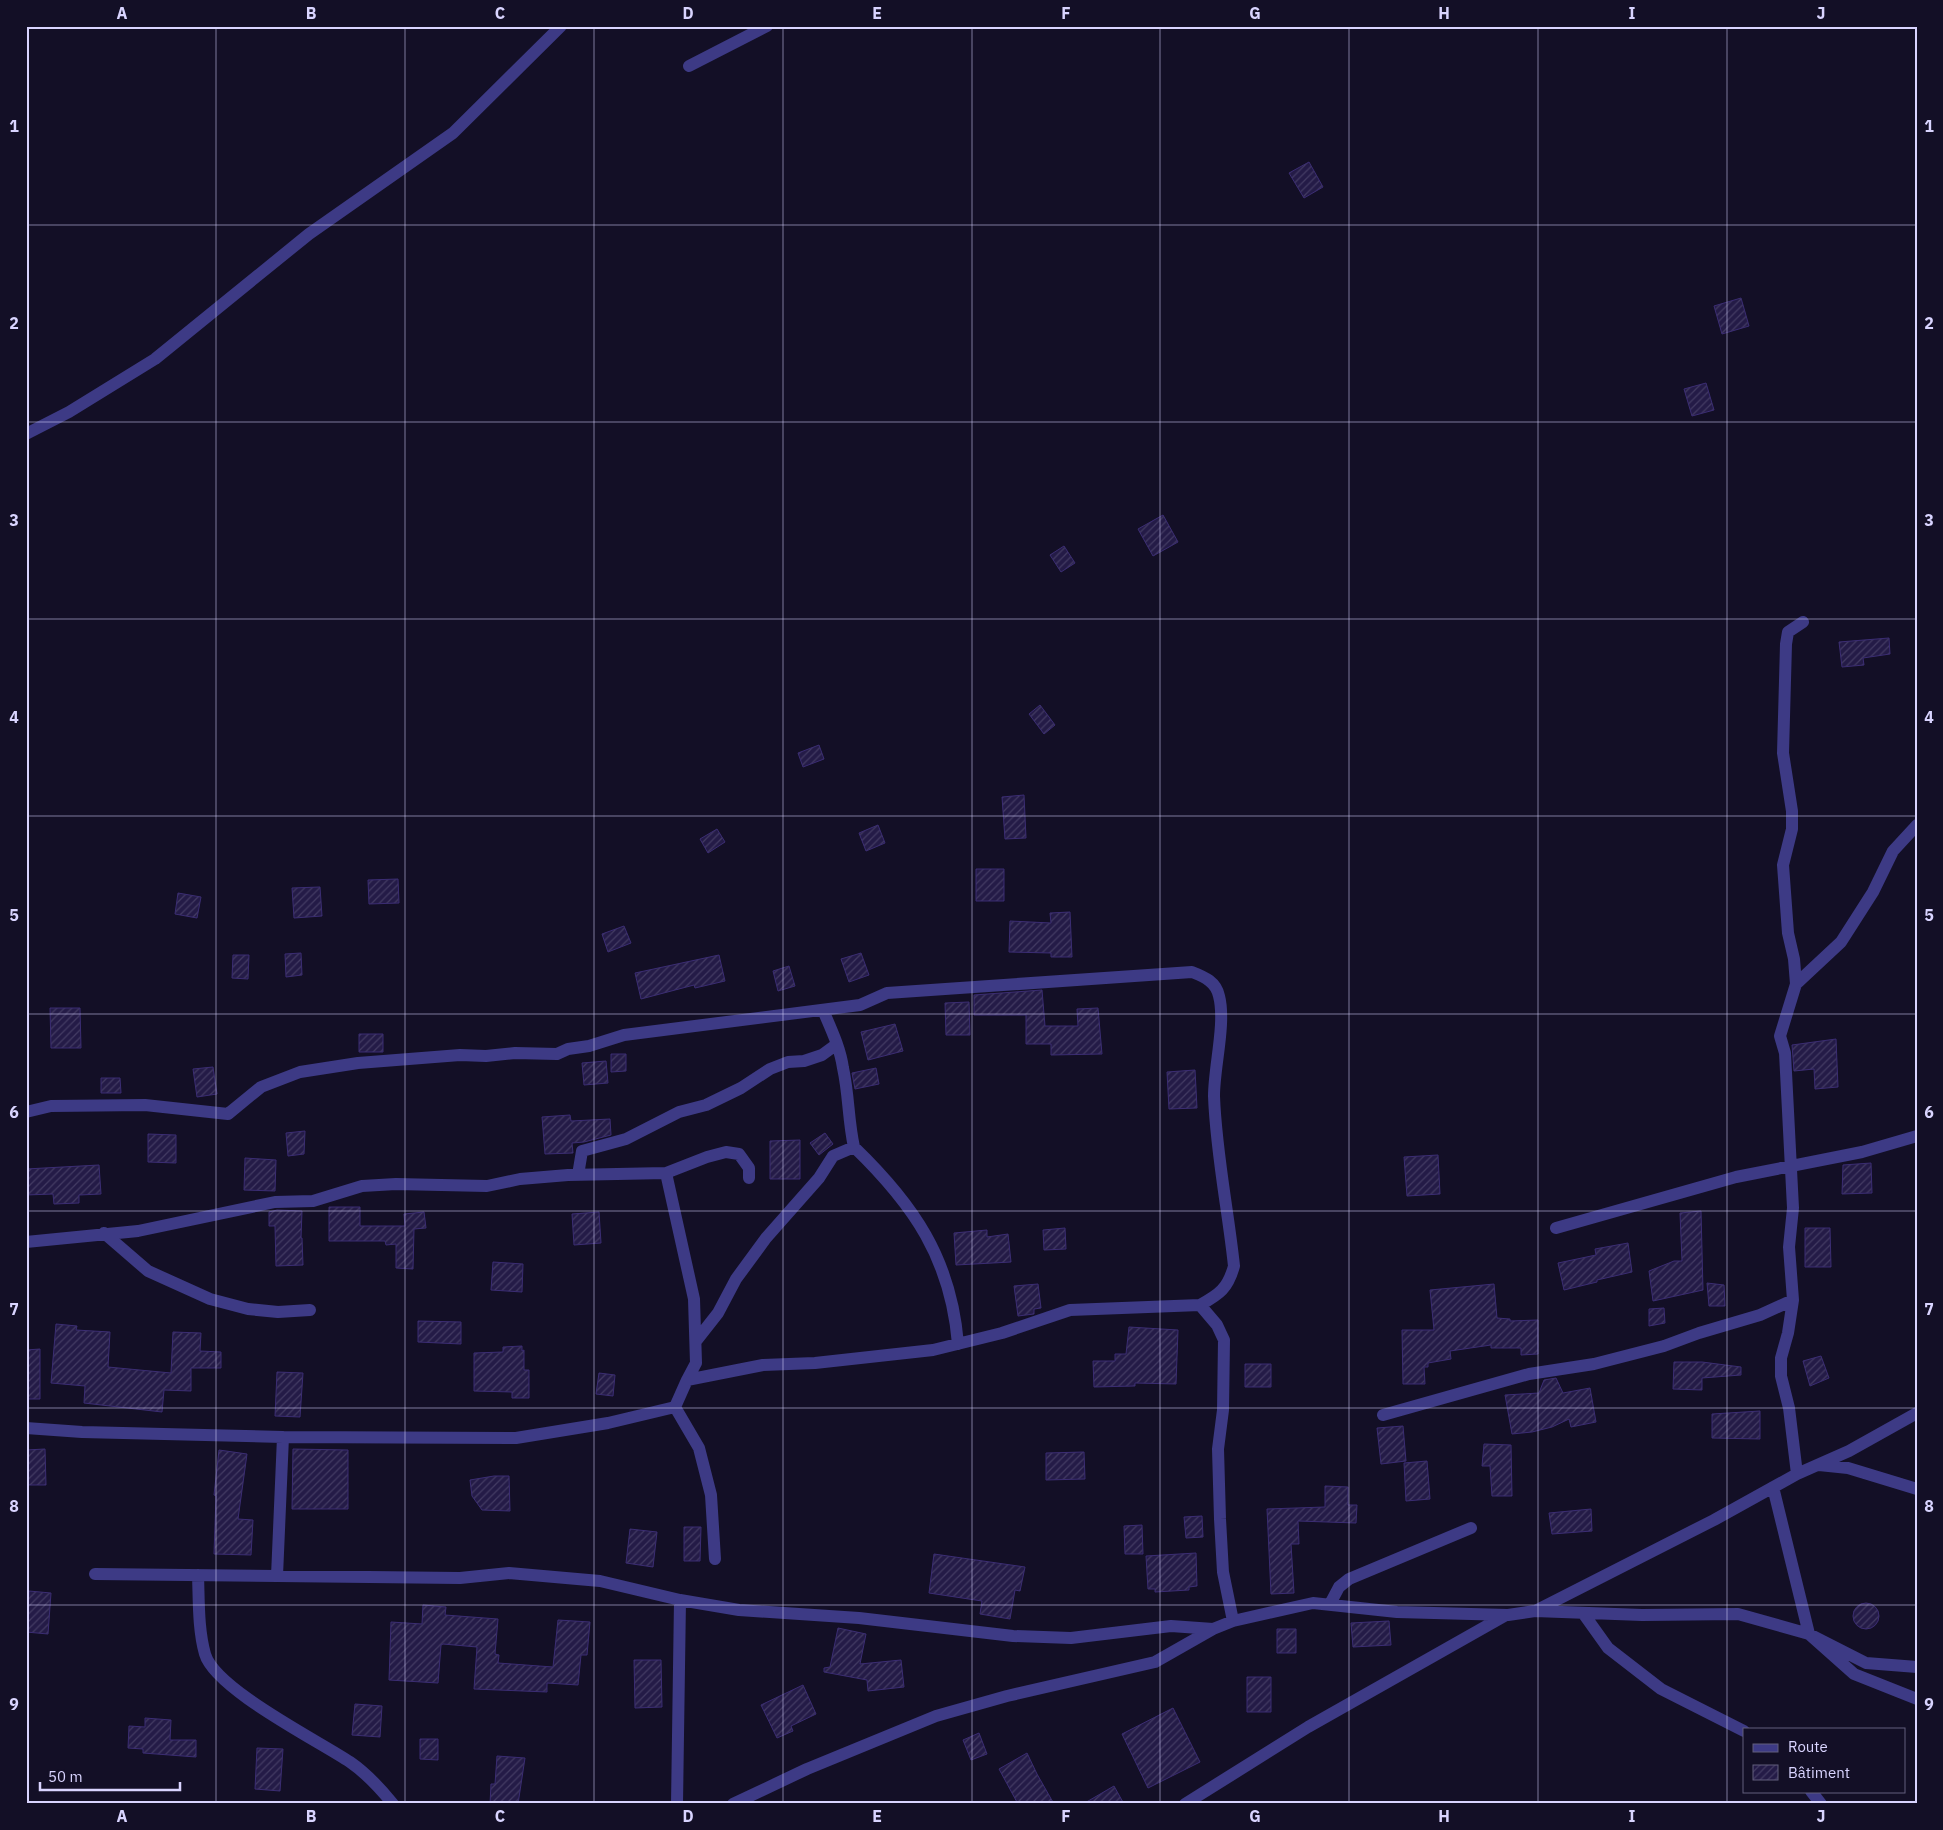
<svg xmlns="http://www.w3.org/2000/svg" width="1943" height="1830" viewBox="0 0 1943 1830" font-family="'IBM Plex Sans',sans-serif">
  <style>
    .building { fill: url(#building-hatch); stroke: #3b2d73 }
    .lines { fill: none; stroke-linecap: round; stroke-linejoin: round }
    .street { stroke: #3d3a85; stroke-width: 12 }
    .grid { fill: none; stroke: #d9d4ff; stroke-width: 1; stroke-opacity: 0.55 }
    .neatline { fill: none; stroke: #d9d4ff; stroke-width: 2 }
    .grid-label { font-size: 16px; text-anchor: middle; font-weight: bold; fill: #d9d4ff }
  </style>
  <defs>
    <pattern id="building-hatch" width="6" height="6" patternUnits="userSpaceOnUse" patternTransform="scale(1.25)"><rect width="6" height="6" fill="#241b47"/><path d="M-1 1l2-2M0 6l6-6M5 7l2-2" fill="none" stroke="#433b63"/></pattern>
  </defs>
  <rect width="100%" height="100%" fill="#130f26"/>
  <path class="building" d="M1309,162l14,25 -19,11 -15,-25z
    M1741,298l8,28 -27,8 -8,-28z
    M1706,383l8,27 -22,6 -8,-27z
    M1163,515l15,27 -25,14 -15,-27z
    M1064,546l11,17 -14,9 -11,-17z
    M1889,638l1,16 -27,4 1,7 -22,2 -3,-25z
    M1040,705l15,20 -11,9 -15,-20z
    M819,745l5,14 -21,8 -5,-14z
    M1024,795l2,43 -21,1 -3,-42z
    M878,825l7,18 -19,8 -7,-18z
    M717,829l8,13 -17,11 -8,-14z
    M976,869h28v32h-28z
    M398,879l1,24 -30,1 -1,-24z
    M320,887l2,29 -28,2 -2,-30z
    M178,893l23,4 -4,21 -22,-4z
    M1070,912l2,45h-21v-4l-42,-1 1,-31 41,2 -1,-10z
    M624,926l7,17 -23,9 -6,-18z
    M301,953l1,22 -16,2 -1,-23z
    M861,953l8,22 -20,7 -8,-23z
    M233,955h16l-1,24 -16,-1z
    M719,955l6,26 -30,7 -1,-3 -53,14 -6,-26z
    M789,966l6,20 -17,5 -5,-20z
    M1042,990l3,36h33l-1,-17 21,-1 4,46 -51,1v-11h-25v-29h-52v-20z
    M969,1002l1,33h-24l-1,-32z
    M50,1008h30l1,40h-30z
    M895,1024l8,27 -35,9 -7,-28z
    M359,1034h24v18h-24z
    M1836,1039l2,48 -23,2 -1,-20 -20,2 -2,-26z
    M611,1054h15v17l-15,1z
    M606,1061l2,22 -24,2 -2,-22z
    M213,1067l4,27 -20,3 -4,-28z
    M876,1068l3,16 -24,5 -3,-16z
    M1195,1070l2,38 -28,1 -2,-37z
    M101,1078h19l1,15h-20z
    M570,1115l1,6 39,-2 1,16 -27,7 -12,1 1,10 -28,1 -3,-37z
    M305,1131l-1,23 -16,2 -2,-23z
    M825,1133l8,11 -14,11 -9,-12z
    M148,1134l28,1v28l-28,-1z
    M800,1140v39h-30v-38z
    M1438,1155l2,39 -33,2 -3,-39z
    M245,1158l31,2 -1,31 -31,-1z
    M1871,1163l1,30 -30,1 1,-29z
    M99,1165l2,29 -22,1v8l-25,1 -1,-10 -27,1v-26z
    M329,1207h31v19h45l-1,-12 20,-2 2,16 -12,1 -1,40 -17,-1v-24l-10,1 -1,-4h-56z
    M277,1210l25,1 -1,27h1l1,27 -27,1 -1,-40h-6v-14z
    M1701,1211l2,79 -50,11 -4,-30 25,-10h8l-2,-48z
    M599,1212l2,31 -27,2 -2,-31z
    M1065,1228l1,21 -22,1 -1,-20z
    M1805,1228h25l1,39h-26z
    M987,1230v7l21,-3 3,28 -55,3 -2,-32z
    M1628,1243l4,29 -35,8v2l-33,8 -6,-27 38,-8 -1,-6z
    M493,1262l30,2 -1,28 -31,-2z
    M1707,1283l17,2 1,21h-16z
    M1038,1284l3,24 -7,1v5l-16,2 -4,-30z
    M1494,1284l3,34 13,1v2l28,-1v34l-17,1v-7h-30v-3l-41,6 1,8 -23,4v4h-4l1,17h-22l-1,-54h32l-4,-40z
    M1664,1308l1,15 -16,3v-17z
    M418,1321l43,1v22l-43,-2z
    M56,1324l21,2 -1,4 34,2 -2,35 63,6 2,-41 28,1 -1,18 21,1v16h-30v23l-27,-1 -2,22 -78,-9 1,-17 -34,-3z
    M1129,1327l49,3 -2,54 -41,-1v3l-41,1 -1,-26h22v-7h11z
    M522,1346v5l2,-1v20h5v28h-17v-6l-38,-1v-38l29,-1v-5z
    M40,1349v50h-14v-49z
    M1821,1356l8,22 -19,8 -7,-25z
    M1674,1362h28l39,5v8l-39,3v12l-29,-1z
    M1245,1364h26v23h-26z
    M277,1372l26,1 -3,44 -25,-1z
    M599,1373l16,2 -2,21 -17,-2z
    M1556,1378l7,15 27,-5 6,34 -25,5 -2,-8 -17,8 -20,5 -20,2 -7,-39 34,-2 5,-13z
    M1760,1411v28l-48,-1v-24z
    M1403,1426l3,35 -25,3 -4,-36z
    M1484,1444l27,1 1,51h-20l-2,-30h-8z
    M45,1449l1,36h-20v-35z
    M293,1449l55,1v59h-56z
    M219,1450l28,4 -9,65 15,1 -2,35 -37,-1 2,-58 -2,-1z
    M1084,1452l1,27 -39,1v-27z
    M1427,1461l3,38 -24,2 -2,-38z
    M494,1476h15l1,35 -28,-1 -10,-14 -2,-16z
    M1325,1486l23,1v18h9l-1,18 -58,-2 1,23h-8l3,49 -23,1 -4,-85 58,-2z
    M1591,1509l1,22 -40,3 -3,-21z
    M1202,1516l1,21 -17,1 -2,-21z
    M1142,1525l1,29h-18l-1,-28z
    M684,1527h17l-1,34h-16z
    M630,1529l27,3 -4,35 -27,-4z
    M1196,1553l1,33 -8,1v3l-34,2v-3h-7l-2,-33z
    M934,1554l91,13 -5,24 -5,-1 -5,29 -30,-5 2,-13 -53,-8z
    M29,1591l22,2 -3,41 -22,-2z
    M1853 1616a13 13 0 1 1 26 0a13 13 0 1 1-26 0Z
    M423,1605l23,2 -1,8 53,4 -3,35 4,1 -1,8 55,4 5,-47 32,2 -3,33h-6l-3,30 -31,-2v9l-73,-3 3,-42 -34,-3 -2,1 -3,38 -49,-3 2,-58 31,2z
    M1389,1621l2,24 -38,2 -2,-24z
    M838,1628l28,6 -6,30 41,-4 3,27 -36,4 -1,-11 -43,-8v-4l6,-1z
    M1277,1629h19v24h-19z
    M634,1660h27l1,47 -27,1z
    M1247,1677h24v35h-24z
    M803,1685l13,29 -25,12 2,5 -16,7 -16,-33z
    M355,1704l27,2 -2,31 -28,-2z
    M1173,1708l27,54 -52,26 -26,-54z
    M145,1718l26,2 -1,20h26v17l-53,-4v-4l-15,-1 1,-22 16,1z
    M979,1733l8,21 -16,6 -8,-20z
    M420,1739h18v21l-18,-1z
    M257,1748l26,1 -3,42 -25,-2z
    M1027,1753l10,21 17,30h-36l-19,-35z
    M497,1756l28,2 -7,46h-28l1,-20h4z
    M1114,1786l10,18h-41z"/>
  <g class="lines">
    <path class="street" d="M689,66l78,-40
      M26,434l43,-22 86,-53 154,-125 144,-101 108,-107
      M1796,984l45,-42 32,-50 20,-41 24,-26
      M823,1010c8,19 17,37 20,58 6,27 5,52 11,79
      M26,1112l25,-6 94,-1 83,9 33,-27 39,-15 58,-9 102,-8 26,1 29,-3 42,1 11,-5 21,-3 35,-11 236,-30 27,-12 305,-21c13,5 24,10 27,24 7,27 -5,71 -5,100 2,57 14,113 20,170 -6,22 -14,28 -34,39l-130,5 -68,23 -69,17 -118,13 -52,2 -76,15 -12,27 -67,16 -92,15 -233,-1 -201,-5 -56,-4
      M666,1173l41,-16 19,-5 13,2 10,14v10
      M578,1175l4,-24 44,-12 53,-27 27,-7 35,-17 29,-19 18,-7 16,-1 18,-6 15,-11
      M1556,1228l180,-51 126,-25 55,-16
      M104,1233l44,38 62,28 38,10 30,3 32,-2
      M26,1242l112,-11 137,-29 38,-1 49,-15 34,-2 91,2 33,-7 48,-4 98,-2 28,126 2,64 -9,17
      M1200,1305l17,20 7,15 -1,70 -5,39 2,70 3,53 10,49
      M696,1341l22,-28 18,-34 30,-41 53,-60 14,-22 21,-9c60,58 97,112 104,197
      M675,1407l24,41 12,47 4,64
      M1383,1415l146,-41 65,-10 70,-18 35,-13 61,-18 33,-15
      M1819,1465l29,3 69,21
      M1797,1474l-8,-66 -8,-32v-18l7,-25 5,-33 -4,-53 4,-39 -8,-155 -5,-17 16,-52 -2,-25 -6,-26 -5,-68 9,-36v-18l-9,-58 3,-109 2,-12 15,-10
      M1773,1487l36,147 45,40 63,25
      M95,1574l365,4 49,-5 91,8 80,19 59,10 120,8 154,18 58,2 100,-12 42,3
      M198,1575c1,26 0,54 7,79 10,35 112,86 145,108 16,11 30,26 43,42
      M277,1576l6,-139
      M1330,1604l9,-17 10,-8 122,-51
      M1537,1610l177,-90 83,-46 52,-23 68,-38
      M1583,1613l25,35 53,41 83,42
      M1811,1791l10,13
      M677,1804l3,-204
      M733,1804l74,-35 129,-53 71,-20 148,-34 58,-33 20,-8 80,-18 84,9 111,3 27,-4 107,4 96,-1 71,20 57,29 51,4
      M1185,1804l123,-77 198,-112"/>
  </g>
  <path class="grid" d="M216,26v1778M405,26v1778M594,26v1778M783,26v1778M972,26v1778M1160,26v1778M1349,26v1778M1538,26v1778M1727,26v1778M26,225h1891M26,422h1891M26,619h1891M26,816h1891M26,1014h1891M26,1211h1891M26,1408h1891M26,1605h1891"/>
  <rect width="1943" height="1830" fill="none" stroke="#130f26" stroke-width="55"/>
  <rect x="1743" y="1728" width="162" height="65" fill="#130f26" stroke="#625e7d"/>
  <rect x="1753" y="1744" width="25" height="8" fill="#3d3a85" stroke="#625e7d"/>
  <text x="1788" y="1752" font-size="15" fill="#d9d4ff">Route</text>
  <rect x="1753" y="1765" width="25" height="15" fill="url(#building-hatch)" stroke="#625e7d"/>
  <text x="1788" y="1778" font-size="15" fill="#d9d4ff">Bâtiment</text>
  <path d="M40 1782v8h140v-8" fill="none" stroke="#d9d4ff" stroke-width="2.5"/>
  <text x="48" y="1782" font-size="15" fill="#d9d4ff" stroke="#130f26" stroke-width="4" paint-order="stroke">50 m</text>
  <rect x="28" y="28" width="1888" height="1774" class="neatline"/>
  <g class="grid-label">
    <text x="122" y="19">A</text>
    <text x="311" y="19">B</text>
    <text x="500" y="19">C</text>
    <text x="688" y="19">D</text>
    <text x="877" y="19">E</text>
    <text x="1066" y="19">F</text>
    <text x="1255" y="19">G</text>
    <text x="1444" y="19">H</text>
    <text x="1632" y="19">I</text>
    <text x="1821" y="19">J</text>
    <text x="14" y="132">1</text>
    <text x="1929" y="132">1</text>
    <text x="14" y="329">2</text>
    <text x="1929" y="329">2</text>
    <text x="14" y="526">3</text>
    <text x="1929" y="526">3</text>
    <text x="14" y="723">4</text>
    <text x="1929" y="723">4</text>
    <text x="14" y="921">5</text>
    <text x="1929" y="921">5</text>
    <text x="14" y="1118">6</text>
    <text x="1929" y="1118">6</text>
    <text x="14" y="1315">7</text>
    <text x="1929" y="1315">7</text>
    <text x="14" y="1512">8</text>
    <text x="1929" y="1512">8</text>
    <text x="14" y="1710">9</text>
    <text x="1929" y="1710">9</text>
    <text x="122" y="1822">A</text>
    <text x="311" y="1822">B</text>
    <text x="500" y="1822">C</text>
    <text x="688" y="1822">D</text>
    <text x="877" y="1822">E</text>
    <text x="1066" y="1822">F</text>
    <text x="1255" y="1822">G</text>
    <text x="1444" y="1822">H</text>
    <text x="1632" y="1822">I</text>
    <text x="1821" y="1822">J</text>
  </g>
</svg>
